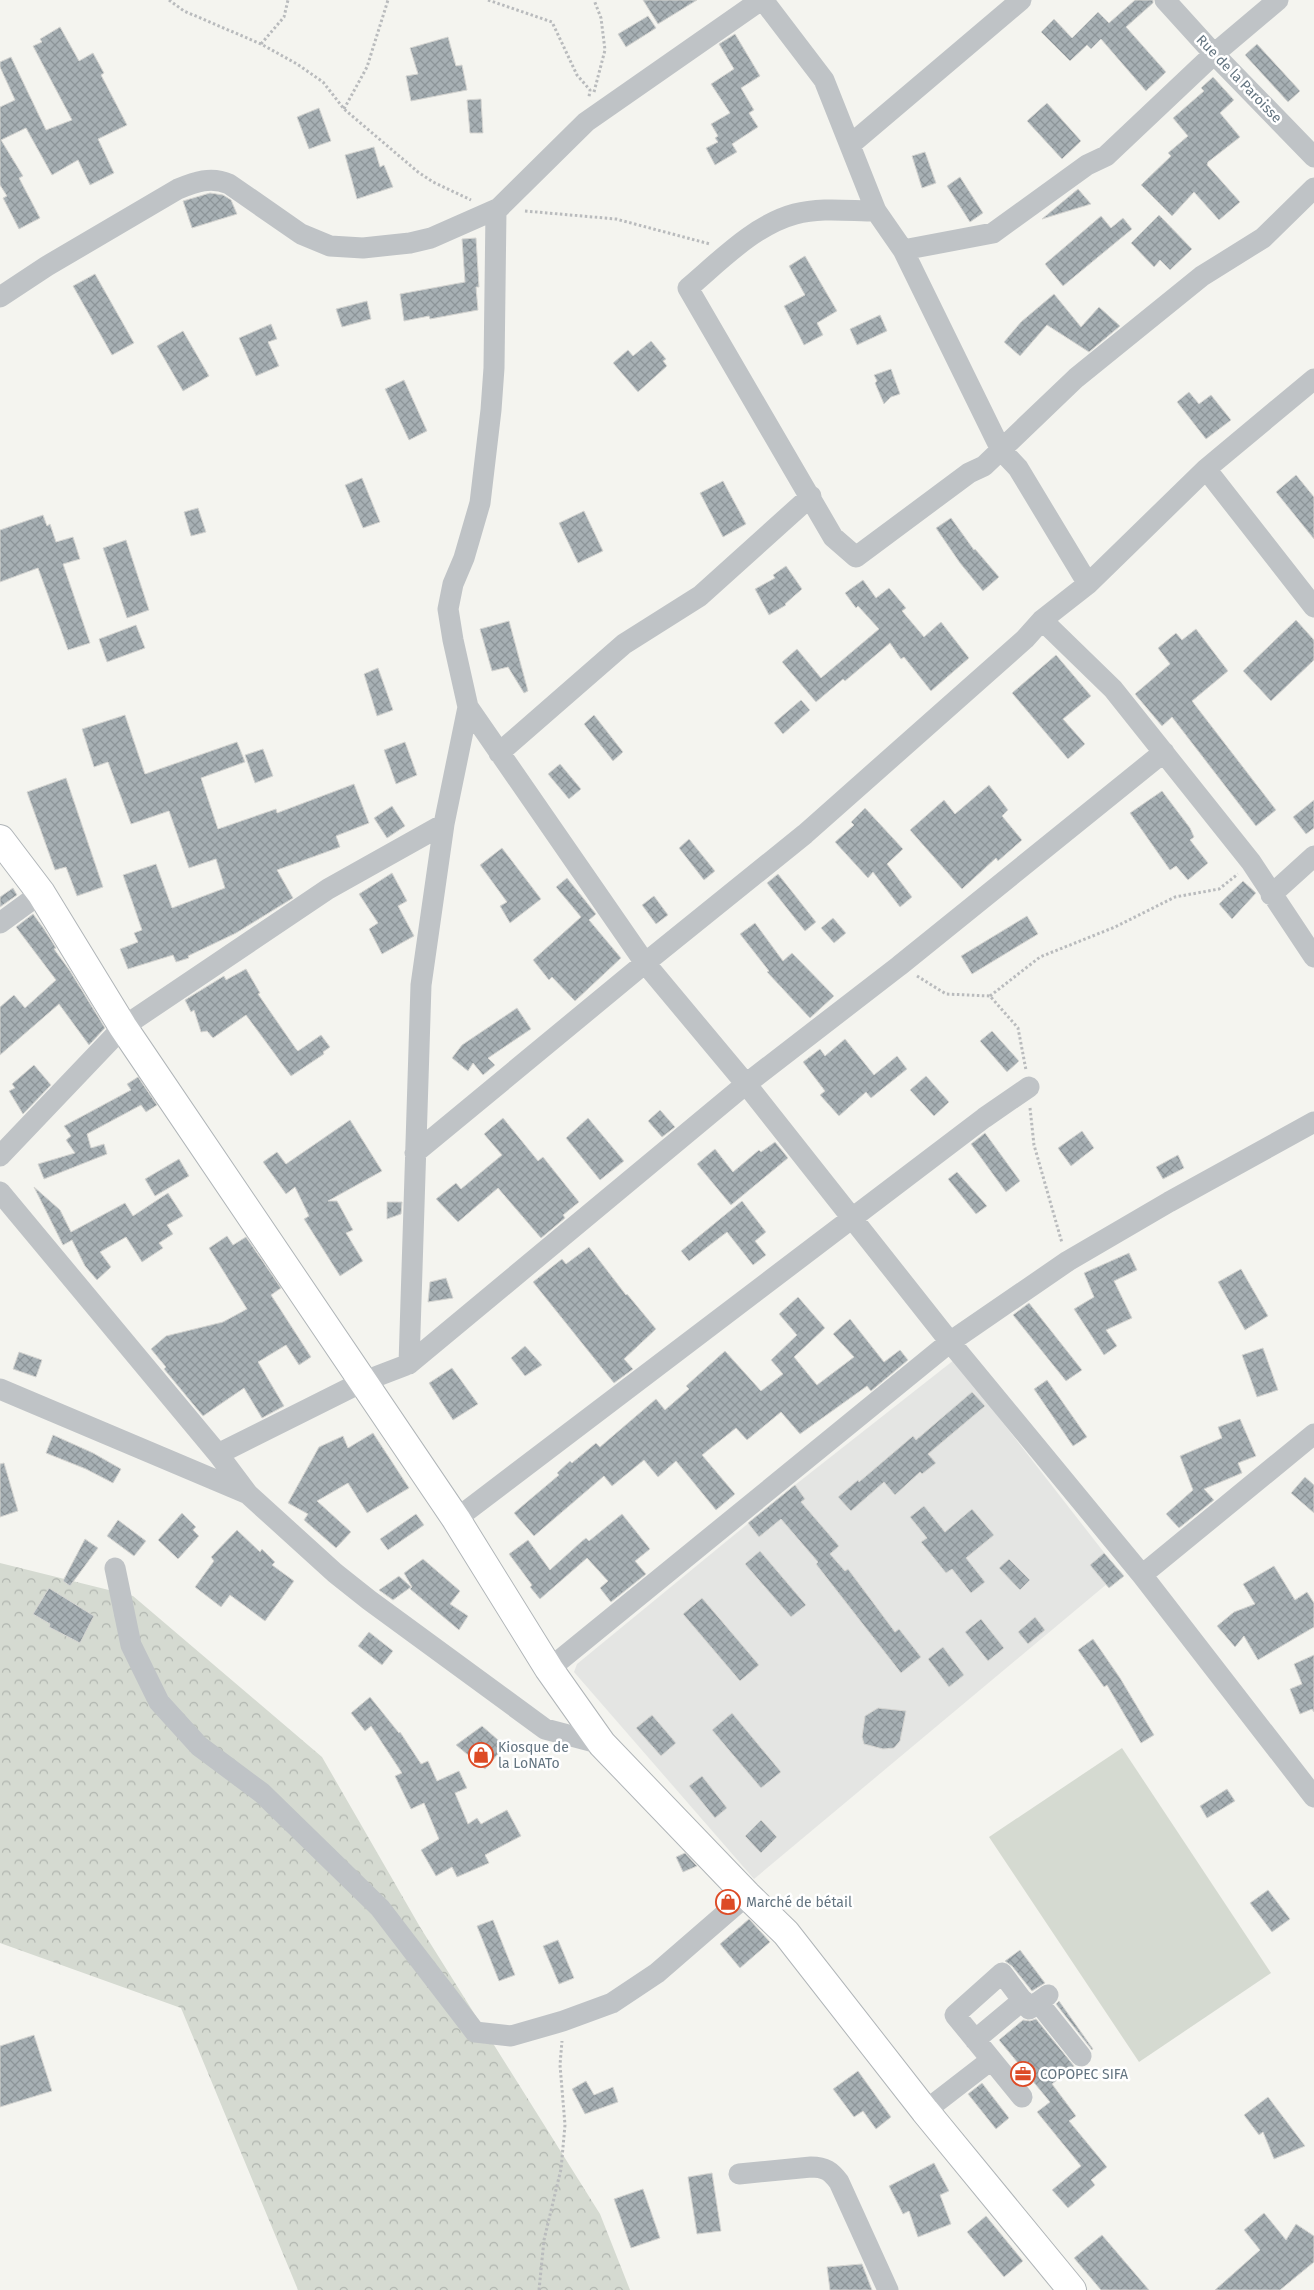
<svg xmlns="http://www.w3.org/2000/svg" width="1314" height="2290" viewBox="0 0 1314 2290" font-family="'Fira Sans',sans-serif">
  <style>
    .built { fill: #e4e5e3 }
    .forest { fill: url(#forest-crowns) }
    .park { fill: #d5dad1 }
    .building { fill: url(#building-cross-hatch); stroke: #d5d5d2 }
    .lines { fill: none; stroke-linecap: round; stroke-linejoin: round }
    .major-casing { stroke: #b0b5b8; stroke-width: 30 }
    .path { stroke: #b9bbbd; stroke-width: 3; stroke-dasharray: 2.5 2.5; stroke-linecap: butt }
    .minor { stroke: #bfc3c6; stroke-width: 21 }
    .major { stroke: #fff; stroke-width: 28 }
    .labels { text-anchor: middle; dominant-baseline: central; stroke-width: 5; stroke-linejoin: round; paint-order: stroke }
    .street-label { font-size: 14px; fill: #637480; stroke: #fff }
    .poi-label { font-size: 14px; fill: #637480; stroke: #fff; text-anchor: start }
  </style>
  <defs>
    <pattern id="forest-crowns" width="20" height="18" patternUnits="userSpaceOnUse" patternTransform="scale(1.25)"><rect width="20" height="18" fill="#d5dad1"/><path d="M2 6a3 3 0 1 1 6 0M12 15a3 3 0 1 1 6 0" fill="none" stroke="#b0b5af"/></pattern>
    <pattern id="building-cross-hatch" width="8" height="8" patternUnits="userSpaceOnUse" patternTransform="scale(1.25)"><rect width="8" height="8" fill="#a7b0b4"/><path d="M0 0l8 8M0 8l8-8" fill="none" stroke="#8c9498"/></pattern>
  </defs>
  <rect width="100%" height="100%" fill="#f4f4ef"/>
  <path class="built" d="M954,1360l166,213 -366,306 -180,-207 3,-8 218,-179z"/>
  <path class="forest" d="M0,1563l133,33 189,161 98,170 180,287 30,76h-332l-117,-282 -181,-65z"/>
  <path class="park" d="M1122,1748l149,225 -132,89 -150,-225z"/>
  <path class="building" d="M643,0h54l-39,24z
    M1135,0h18v3l-27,24 40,45 -20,19 -45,-52 -10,10 -4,-4 -17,16 -29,-29 13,-13 18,19 26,-26 11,11z
    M648,16l8,12 -30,19 -8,-13z
    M60,27l19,34 14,-8 11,20 -3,2 26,50 -29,14 16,34 -24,12 -12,-25 -26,15 -26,-47 -25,12 22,36 -4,2 21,40 -21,11 -16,-31 4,-2 -7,-11v-78l15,-7 -15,-33v-5l11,-5 35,73 26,-10 -39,-74 9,-4 -2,-3z
    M735,34l25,42 -19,12 13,22 -5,3 9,14 -26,17 5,8 -22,13 -9,-17 12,-6 -3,-4 3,-2 -7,-12 19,-11 -19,-29 23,-15 -15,-25z
    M448,37l8,29 6,-1 5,25 -56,11 -5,-25 12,-2 -8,-26z
    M1257,44l43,47 -12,11 -43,-47z
    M1213,77l21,23 -14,13 20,24 -32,25 -1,3 33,37 -21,18 -25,-28 -22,24 -31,-31 30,-29 -3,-3 20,-17 -15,-18 31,-27 -3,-3z
    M481,99l2,34h-13l-3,-33z
    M1047,103l34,38 -19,18 -35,-38z
    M319,108l12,33 -22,8 -12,-32z
    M374,147l6,20 4,-2 9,22 -36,12 -12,-44z
    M925,152l11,31 -14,5 -10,-32z
    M960,177l23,36 -13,9 -23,-36z
    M1078,189l13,15 -49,15z
    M210,193l13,2 8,5 6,14 -45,14 -9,-27z
    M1159,215l33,34 -22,21 -10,-10 -6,7 -23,-24z
    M1101,216l10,12 12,-10 9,11 -69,57 -18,-22z
    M476,238l3,49h-3l2,23 -48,9 -1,-3 -25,5 -4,-27 65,-12 -3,-43z
    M805,256l32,55 -20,12 6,12 -19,10 -20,-39 21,-11 -16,-29z
    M95,274l39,69 -22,12 -39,-69z
    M1054,294l27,33 18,-20 21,19 -31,26 -42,-27 -27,31 -16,-14 17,-20z
    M367,301l4,18 -29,8 -6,-18z
    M880,315l7,16 -30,14 -7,-16z
    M271,324l6,15 -9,3 11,24 -23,10 -17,-38z
    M183,331l26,45 -26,15 -26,-45z
    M651,341l15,18 -3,2 4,5 -29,26 -25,-29 15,-13 5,6z
    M891,369l9,25 -9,3 -7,7 -9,-21 2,-2 -3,-6z
    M404,380l23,51 -18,9 -24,-51z
    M1189,392l10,12 12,-9 20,25 -25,19 -29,-37z
    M1296,475l18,22v42l-38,-47z
    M362,478l18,44 -17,6 -18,-43z
    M723,481l23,43 -23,13 -23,-44z
    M198,508l8,24 -15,4 -7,-24z
    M584,511l19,40 -25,12 -19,-40z
    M43,515l4,11 3,-2 6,18 17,-5 7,22 -17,5 27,79 -22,7 -30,-82 -38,14v-52z
    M951,518l23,32 1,-1 24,28 -16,14 -23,-28 -24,-35z
    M126,540l23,70 -22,8 -24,-70z
    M786,566l16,23 -17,15 1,1 -17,10 -14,-26 20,-11 -2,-3z
    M863,580l13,18 13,-10 17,20 -4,3 22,26 17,-15 28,36 -38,33 -27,-34 -3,2 -11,-16 -45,38 -2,-2 -27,23 -34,-40 15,-13 24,29 58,-49 -21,-23 -2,2 -11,-15z
    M1296,620l18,20v20l-43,41 -28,-30z
    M509,621l19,70 -4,2 -16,-26 -16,4 -12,-42z
    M136,625l9,23 -38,14 -8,-23z
    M1196,629l32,42 -36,30 84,109 -20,16 -84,-109 -10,9 -27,-32 35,-30 -12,-16 18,-15 6,7z
    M1056,655l35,41 -28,23 22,25 -17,15 -56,-66z
    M378,668l15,42 -16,6 -13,-42z
    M801,700l9,10 -27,24 -9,-11z
    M125,715l20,59 92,-32 8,20 -44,16 17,51 58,-20 1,4 77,-29 15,39 -33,13 4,11 -63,23 16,28 -18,11 -39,24 -48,23 1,2 -13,4 -3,-7 -45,14 -8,-20 18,-7 -4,-9 8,-3 -19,-55 33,-11 16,44 53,-20 -9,-29 -27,9 -20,-57 -38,13 -23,-62 -14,5 -12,-38z
    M594,715l29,37 -10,9 -29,-37z
    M405,742l12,33 -21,9 -12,-34z
    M263,749l10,27 -18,7 -10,-28z
    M560,764l21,25 -12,10 -21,-25z
    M66,778l37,109 -26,9 -11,-29 -11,3 -28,-78z
    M989,785l19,25 -6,6 20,24 -24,21 -2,-3 -34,31 -52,-59 34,-30 11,14z
    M1162,791l28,37 4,9 -4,3 18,23 -20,17 -12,-14 -6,4 -40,-57z
    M1314,800v28l-8,6 -13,-17z
    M392,806l13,20 -18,12 -13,-20z
    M865,808l38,41 -16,15 25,33 -12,10 -27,-35 -5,6 -33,-36 19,-17 -3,-3z
    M689,839l26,32 -11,9 -25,-32z
    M502,848l39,51 -31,24 -10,-17 7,-4 -27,-37z
    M392,873l15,28 -9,5 16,30 -32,18 -13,-25 9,-6 -19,-29z
    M778,874l38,48 -11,9 -38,-48z
    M567,878l29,36 -7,6 32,38 -46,43 -23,-24 -3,3 -16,-20 48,-43 -25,-30z
    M1243,881l13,12 -24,26 -13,-15z
    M13,888l4,7 -17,12v-10z
    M654,896l14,19 -12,9 -14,-19z
    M33,914l11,15 12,19 -2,1 16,22 35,57 -16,17 -30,-41 -59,51v-48l14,-12 11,13 31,-28 -40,-53z
    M1027,916l11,18 -66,40 -11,-18z
    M833,918l13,15 -12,10 -13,-15z
    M755,923l28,38 9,-8 42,43 -24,22 -43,-46 2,-1 -29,-37z
    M246,969l14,24 -2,1 38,55 2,2 23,-16 9,12 -7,5 1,2 -33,22 -45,-61 -33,23 -6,-7 -6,1 -7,-22 -3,2 -6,-12 39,-24 2,4z
    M517,1008l14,21 -43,29 7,7 -12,10 -10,-12 -5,8 -16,-13 10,-13z
    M992,1031l27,30 -12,11 -27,-31z
    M845,1039l29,36 23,-19 10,13 -36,29 -5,-6 -27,24 -19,-21 5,-4 -22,-29 17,-13 5,7z
    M34,1065l17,20 -28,29 -14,-23 6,-3 -3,-4z
    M926,1076l23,26 -15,14 -24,-26z
    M138,1077l19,28 -11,7 -5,-7 -54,29 4,14 13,-4 3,10 -63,25 -6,-15 37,-11 -9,-13 5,-4 -7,-10 67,-36 -4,-6z
    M660,1110l15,17 -13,10 -14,-16z
    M503,1118l35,43 5,-4 36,45 -16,13 2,3 -24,20 -43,-50 -40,34 -22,-23 20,-16 5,6 41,-34 -18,-21z
    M588,1118l36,43 -24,19 -34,-42z
    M350,1120l32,51 -54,30h9l16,29 -7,3 17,28 -23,15 -36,-57 5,-3 -14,-29 -9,7 -23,-32 14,-10 9,12z
    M1082,1131l12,17 -23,18 -13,-18z
    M985,1133l35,48 -14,11 -35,-48z
    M775,1142l13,16 -57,47 -34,-41 18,-15 18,23 26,-22 2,2z
    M1178,1155l6,13 -21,11 -7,-12z
    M179,1159l10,17 -34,20 -10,-17z
    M957,1172l30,34 -11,8 -28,-35z
    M34,1187l26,23 11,22 54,-29 8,13 35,-23 15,23 -16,9 6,9 -14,9 4,5 -21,14 -16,-25 -26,15 11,15 -14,13 -12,-14 -13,-26 -9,5z
    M742,1201l24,31 -11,9 11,14 -13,10 -26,-33 -38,29 -8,-10z
    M387,1202h15l-1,12 -14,5z
    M227,1236l6,9 13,-8 35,51 -10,7 40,62 -12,8 -13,-20 -28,17 26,44 -22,12 -18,-30 -41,28 -39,-47 2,-2 -15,-18 15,-13 57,-14 24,-13 -38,-61z
    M589,1247l37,48 1,-1 29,35 -32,30 9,10 -19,14 -81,-101 29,-23 4,5z
    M1129,1253l8,17 -23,11 18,37 -26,12 11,16 -13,9 -30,-46 20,-12 -10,-24z
    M1241,1269l27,47 -23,14 -27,-48z
    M446,1278l7,20 -25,4 2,-20z
    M798,1297l27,31 -31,29 23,28 37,-28 -21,-23 17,-15 34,43 16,-12 8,10 -37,31 -4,-5 -67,48 -19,-22 -34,28 -11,-12 -34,27 33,39 -19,16 -40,-49 -18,16 -14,-17 -32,26 -8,-10 -70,60 -20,-23 45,-38 -2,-2 13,-12 2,2 24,-20 4,4 56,-48 9,11 24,-21 -3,-3 39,-35 36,40 22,-17 -12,-14 26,-25 -18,-21z
    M1029,1303l53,67 -16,11 -53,-66z
    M525,1346l17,19 -17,11 -14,-18z
    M1263,1348l15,42 -21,7 -15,-42z
    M19,1352l23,8 -6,17 -23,-8z
    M452,1368l26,36 -25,16 -24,-37z
    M1047,1380l40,57 -14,9 -39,-57z
    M972,1392l13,14 -57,48 8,9 -14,11 -2,-2 -25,23 -11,-13 -33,29 -13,-14 20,-17 1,2 54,-46 3,4z
    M1240,1419l16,37 -18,7 4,10 -38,16 10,11 -35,28 -13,-14 27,-24 -13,-34 42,-18 -4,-11z
    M373,1433l36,55 -42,25 -19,-30 -31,18 34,31 -15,16 -32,-28 4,-6 -20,-11 31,-56 24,-11 5,12z
    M53,1435l40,18 28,16 -8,14 -27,-14 -40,-16z
    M4,1463l14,48 -18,6v-53z
    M1305,1477l9,8v28l-23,-20z
    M795,1485l10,14 -4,3 38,44 -9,8 15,17 3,-2 47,63 4,-3 22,28 -20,16 -85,-109 2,-2 -37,-43 -22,18 -11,-14z
    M924,1506l21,26 27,-23 22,26 -28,23 19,24 -14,11 -19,-24 -6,4 -25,-31 6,-4 -17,-21z
    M182,1513l14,14 -3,3 6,6 -21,23 -20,-19z
    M416,1514l8,11 -36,25 -8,-11z
    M622,1514l28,35 -15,12 11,13 -35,28 -11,-14 8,-7 -21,-23 -47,41 -10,-12 2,-2 -23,-31 19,-14 22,30 31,-28 5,-4 3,3z
    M118,1520l28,21 -12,15 -27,-20z
    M237,1530l23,22 2,-3 13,13 -3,3 22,16 -29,40 -35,-26 -9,12 -26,-20 19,-26 -3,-4z
    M85,1539l13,9 -28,38 -7,-5z
    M760,1551l46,54 -15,12 -46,-53z
    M1104,1553l20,23 -15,12 -19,-23z
    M423,1559l37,32 -10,13 18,12 -9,14 -49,-41 2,-2 -8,-14z
    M1009,1559l21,21 -10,10 -21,-22z
    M1274,1566l21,34 12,-8 7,11v24l-56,33 -14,-24 -9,11 -18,-21 17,-14 21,-8 -12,-20z
    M399,1576l12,11 -18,13 -14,-10z
    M49,1588l45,28 -14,27 -31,-16 1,-3 -17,-10z
    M702,1598l57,67 -19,16 -57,-67z
    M1035,1617l10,13 -17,14 -10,-12z
    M981,1619l23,29 -16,13 -23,-29z
    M369,1632l24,19 -11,14 -24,-19z
    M1093,1639l27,39 34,57 -13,8 -34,-58 -3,2 -26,-37z
    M943,1647l21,28 -15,12 -21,-28z
    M1314,1655v57l-2,-3 -12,5 -10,-25 12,-5 -8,-20z
    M370,1697l29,36 1,-1 21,32 7,-3 9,20 22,-10 8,17 -12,5 13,31 9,-6 4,6 26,-14 14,26 -36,19 4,8 -32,14 -5,-10 -16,9 -15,-26 18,-11 -15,-36 -13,6 -16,-33 7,-3 -31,-47 -6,5 -14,-18z
    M878,1708l28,3 -6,30 -6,7 -11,1 -19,-5 -2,-7 3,-21z
    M732,1713l49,59 -20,16 -49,-58z
    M652,1715l24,28 -15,13 -25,-28z
    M482,1726l23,20 -20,23 -29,-24z
    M702,1776l25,32 -12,10 -26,-32z
    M1227,1789l8,12 -28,17 -7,-12z
    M761,1820l16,17 -16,16 -16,-17z
    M685,1853l12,13 -14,6 -7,-15z
    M1268,1890l22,29 -18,13 -22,-29z
    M749,1919l21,23 -30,26 -20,-24z
    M493,1920l22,55 -16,6 -22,-55z
    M558,1940l16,38 -15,6 -16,-38z
    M1020,1950l25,33 -13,8 -20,-25 -7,-5z
    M1059,2001l34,48 -1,1 -36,-46z
    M1036,2019l38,47 -22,18 24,32 -7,5 38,46 -16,13 4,5 -27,23 -16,-18 29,-24 -44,-54 13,-10 -51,-62 24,-20 7,1z
    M34,2035l18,56 -52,16v-61z
    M858,2071l33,46 -15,12 -13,-18 -9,6 -21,-28z
    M586,2081l8,14 19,-8 5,15 -33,12 -13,-25z
    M982,2083l27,35 -13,11 -28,-35z
    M1268,2097l37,49 -31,13 -11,-27 -4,3 -15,-20z
    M934,2163l15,28 -9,4 11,29 -33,13 -9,-26 -6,3 -14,-28z
    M712,2173l9,58 -24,3 -9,-57z
    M643,2189l17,49 -29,10 -17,-49z
    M1264,2213l22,27 10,-16 18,12v26l-34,28h-65l45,-40 -16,-20z
    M986,2216l37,45 -19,16 -37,-45z
    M1102,2235l47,55h-48l-27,-32z
    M862,2264l10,26h-42l-3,-23z"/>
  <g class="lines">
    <defs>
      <path id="major" d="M0,839l41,54 82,134 333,492 93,150 53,75 145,151 39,38 139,178 147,179"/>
    </defs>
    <use href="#major" class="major-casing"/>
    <path class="path" d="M169,0l15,11 77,33 36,20 26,18 21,27 74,63 15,10 38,18
      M488,0l64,22 25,53 13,15 -1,7
      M261,44l23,-27 4,-17
      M594,92l11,-42 -4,-32 -7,-18
      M344,109l23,-42 21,-67
      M525,211l91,8 94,25
      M917,976l29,18 44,2 28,32 8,42
      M990,996l50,-39 75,-30 60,-30 44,-8 19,-15
      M1030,1108l4,37 28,98
      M539,2290l5,-50 17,-71 4,-44 -5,-60 2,-24"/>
    <path class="minor" d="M763,0l61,80 52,131 27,39 98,200 17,18 70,116
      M1165,0l49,54 100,103
      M850,145l171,-145
      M876,211c-26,0 -55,-4 -81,3 -41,11 -75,47 -107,74l145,249 23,20 113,-84 15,-7 92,-88 126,-102 61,-38 51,-50
      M903,250l90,-17 94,-68 19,-9 108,-102 64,-54
      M0,297l47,-31 131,-77c17,-7 33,-13 51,-5l72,50 29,12 33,2 47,-5 21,-5 68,-30 87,-86 175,-122
      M1206,469l108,138
      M1042,620l71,69 138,173 63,95
      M468,707l177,256 101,121 204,258 192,233 172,222
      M499,753l125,-109 76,-48 111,-100
      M1271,895l43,-39
      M0,923l41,-30
      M415,1153l230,-190 160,-129 220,-195 17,-19 46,-36 118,-115 108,-90
      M0,1156l123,-129 205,-138 116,-65
      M0,1192l218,262 30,40 87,79 34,27 176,129 57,15
      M409,1364l12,-379 23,-161 24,-117 -15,-67 -5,-31 5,-25 11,-26 16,-55 11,-93 3,-42 2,-158
      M0,1389l246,104
      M218,1454l144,-72 47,-18 337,-280 153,-118 265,-214
      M456,1519l528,-401 45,-31
      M115,1568l16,77 28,57 40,44 63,47 118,115 95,124 36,4 52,-15 49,-18 45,-30 90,-78
      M1142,1575l172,-141
      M549,1669l401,-327 118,-81 101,-59 145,-80
      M1038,2002l43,54
      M975,2040l48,-40
      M1022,2097l-67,-82 47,-42 27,36 19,-14
      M925,2111l66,-51
      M739,2174l72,-7c14,0 20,4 28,15l49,108"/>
    <use href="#major" class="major"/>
  </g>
  <defs>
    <symbol id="shop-ring" viewBox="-11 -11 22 22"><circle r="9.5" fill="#fff" stroke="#dd4b26" stroke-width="1.5"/><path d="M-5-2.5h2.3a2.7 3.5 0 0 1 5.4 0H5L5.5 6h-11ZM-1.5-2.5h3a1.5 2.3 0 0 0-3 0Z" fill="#dd4b26"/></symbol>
    <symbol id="office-ring" viewBox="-11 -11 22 22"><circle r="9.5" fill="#fff" stroke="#dd4b26" stroke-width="1.5"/><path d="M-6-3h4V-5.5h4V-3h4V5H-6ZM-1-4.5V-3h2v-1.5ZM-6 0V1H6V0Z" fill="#dd4b26"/></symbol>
  </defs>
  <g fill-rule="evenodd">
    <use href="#shop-ring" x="467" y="1741" width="28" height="28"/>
    <use href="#shop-ring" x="714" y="1888" width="28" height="28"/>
    <use href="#office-ring" x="1009" y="2060" width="28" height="28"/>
  </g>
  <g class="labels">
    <g class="street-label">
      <text transform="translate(1239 79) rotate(46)">Rue de la Paroisse</text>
    </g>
    <g class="poi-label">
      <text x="498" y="1747">Kiosque de<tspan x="498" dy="16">la LoNATo</tspan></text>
      <text x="746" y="1902">Marché de bétail</text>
      <text x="1040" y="2074">COPOPEC SIFA</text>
    </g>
  </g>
</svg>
